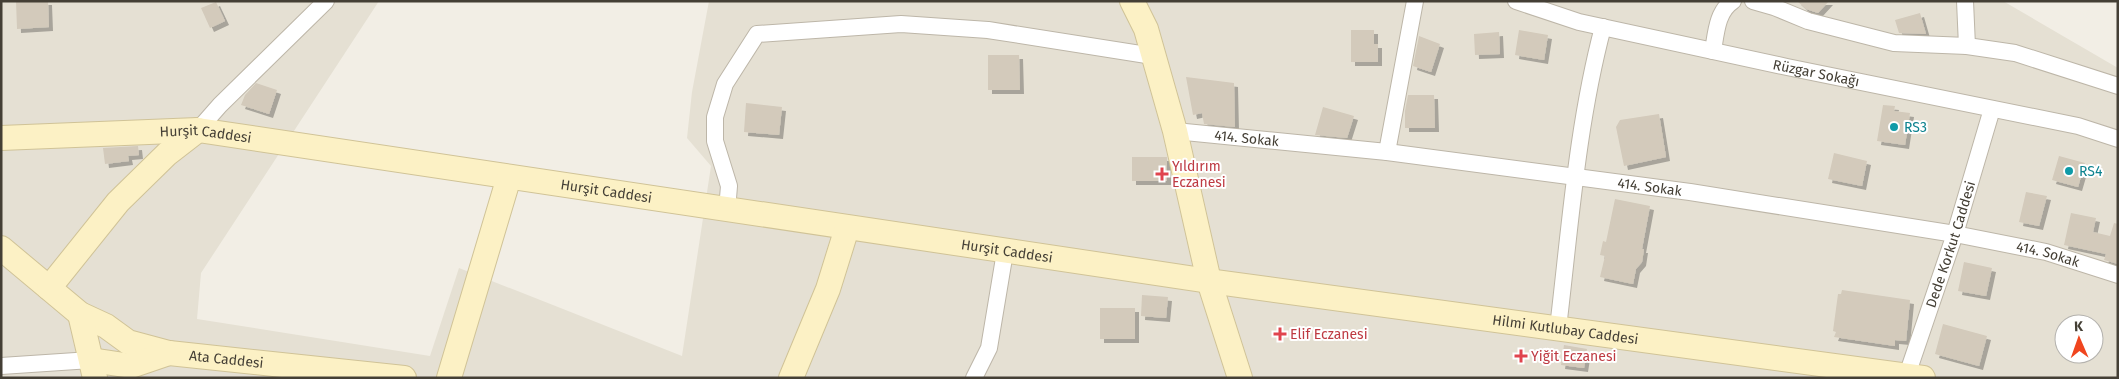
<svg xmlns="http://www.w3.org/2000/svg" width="2119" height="379" viewBox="0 0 2119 379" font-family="'Fira Sans',sans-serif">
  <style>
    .residential { fill: #e5e0d3; fill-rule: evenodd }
    .building { fill: #d3cabb; filter: url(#shadow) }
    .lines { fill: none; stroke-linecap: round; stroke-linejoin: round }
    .street-casing { stroke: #bdb6a8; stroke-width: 18 }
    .secondary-casing { stroke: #d0c397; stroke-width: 26 }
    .street { stroke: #fff; stroke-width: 16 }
    .secondary { stroke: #fcf1c5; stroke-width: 24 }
    .culture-dot { fill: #0f9aa8; stroke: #fff; stroke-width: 2 }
    .health-dot { fill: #e0444e; stroke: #fff; stroke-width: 2 }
    .labels { text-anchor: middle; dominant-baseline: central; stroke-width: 4; stroke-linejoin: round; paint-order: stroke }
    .street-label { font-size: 14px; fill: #443f35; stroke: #fff }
    .culture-label { font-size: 14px; fill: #0d838f; stroke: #fff; text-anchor: start }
    .health-label { font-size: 14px; fill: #be3a42; stroke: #fff; text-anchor: start }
  </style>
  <defs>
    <filter id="shadow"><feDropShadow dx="4" dy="4" stdDeviation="0" flood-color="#0004"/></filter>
  </defs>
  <rect width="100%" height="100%" fill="#f2eee5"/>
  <path class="residential" d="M1,1h378l-178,272 -4,46 233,37 29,-88 223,88 29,-190 -24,-28 5,-46 17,-91h1294l115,67v310h-2117zM2064,324h30v30h-30z"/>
  <path class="building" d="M16,1h32l1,26 -32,2z
    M1797,1h32l-11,12 -12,-4z
    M216,2l9,19 -15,7 -9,-20z
    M1920,13l6,21 -27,-1 -4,-13z
    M1351,30h23v14h4v18h-27z
    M1519,30l29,5 -4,25 -29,-5z
    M1499,32l1,22 -25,1 -1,-21z
    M1419,36l21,8 -9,28 -18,-6z
    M988,55h31l1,35h-32z
    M1186,77l48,6 1,44 -31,-3 -2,-11 -9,2z
    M256,83l21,7 -8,24 -28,-9 4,-10z
    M1408,95h26l1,33h-30v-17z
    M746,103l36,4 -3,28 -35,-3z
    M1883,105l12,1 -1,5 16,2 -5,32 -28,-4z
    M1323,107l31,9 -7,22 -32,-3z
    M1659,114l7,43 -42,9 -8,-39 4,-7z
    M138,146l1,9 -11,1 1,5 -24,3 -2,-16z
    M1834,153l33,8 -5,25 -34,-7z
    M2059,156l26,7 -7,24 -26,-7z
    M1132,157h35v24h-35z
    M2026,192l21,4 -8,30 -20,-4z
    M1615,199l35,7 -8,43h2l-2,13 -6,7 -3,15 -33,-7 5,-21 -5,-1 3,-14 3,1z
    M2071,213l25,5 -3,14 17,4 4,-13 4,1v40l-14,-4 2,-6 -42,-9z
    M1964,262l28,6 -6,28 -28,-5z
    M1842,290l68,10 -4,41 -11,-1v6l-61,-9 2,-5 -3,-1 5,-37h3z
    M1142,295l26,2 -2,21 -25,-2z
    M1100,308h35v31h-35z
    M1943,324l44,12 -8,30 -44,-12z
    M1564,345l23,4 -3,19 -23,-3z"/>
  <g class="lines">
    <defs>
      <g id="street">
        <path id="s1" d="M1516,1l63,21 208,45 291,59 40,13"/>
        <path d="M1753,1l21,6 34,14 86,22 73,3 48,7 103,33"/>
        <path d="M1965,1l2,45"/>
        <path d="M1713,51c3,-18 4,-40 20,-50"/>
        <path d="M198,130l22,-25 106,-104"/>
        <path id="s2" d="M1175,131l212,21 303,40 265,42 91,18 72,23"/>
        <path d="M1387,152l28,-151"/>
        <path d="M727,210l2,-24 -14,-45v-24l10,-33 32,-50 144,-10 87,6 165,26"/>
        <path d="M1558,328c12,-100 19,-203 45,-301"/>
        <path d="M1,366l90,-6"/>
        <path d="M974,378l15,-30 16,-96"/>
        <path id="s3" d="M1906,378l49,-144 37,-125"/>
      </g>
      <g id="secondary">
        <path d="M1132,1l14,28 29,102 34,150 31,97"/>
        <path id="s4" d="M1,138l197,-8 1011,151 714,97"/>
        <path id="s5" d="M1,248l79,66 26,12 22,16 41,11 235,25"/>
        <path d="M49,288l69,-86 49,-48 31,-24"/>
        <path d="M80,314l15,64"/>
        <path d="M91,360l40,6 38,-13"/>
        <path d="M449,378l60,-201"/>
        <path d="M791,378l37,-89 19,-61"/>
      </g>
    </defs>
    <use href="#street" class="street-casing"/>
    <use href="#secondary" class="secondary-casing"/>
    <use href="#street" class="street"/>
    <use href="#secondary" class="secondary"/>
  </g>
  <g class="culture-dot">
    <circle cx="1894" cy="127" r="5"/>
    <circle cx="2069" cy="171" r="5"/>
  </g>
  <g class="health-dot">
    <path d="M1159.5 166.5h5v5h5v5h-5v5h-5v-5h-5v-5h5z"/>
    <path d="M1277.5 326.5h5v5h5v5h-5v5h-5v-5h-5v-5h5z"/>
    <path d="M1518.5 348.5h5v5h5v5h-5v5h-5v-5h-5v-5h5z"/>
  </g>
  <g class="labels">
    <g class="street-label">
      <text stroke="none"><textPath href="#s1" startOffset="309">Rüzgar Sokağı</textPath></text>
      <text stroke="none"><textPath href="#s4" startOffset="205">Hurşit Caddesi</textPath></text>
      <text stroke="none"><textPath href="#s2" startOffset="72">414. Sokak</textPath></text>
      <text stroke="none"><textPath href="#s2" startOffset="478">414. Sokak</textPath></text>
      <text stroke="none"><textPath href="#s4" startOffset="610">Hurşit Caddesi</textPath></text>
      <text stroke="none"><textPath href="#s3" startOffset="141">Dede Korkut Caddesi</textPath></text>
      <text stroke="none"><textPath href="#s4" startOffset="1015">Hurşit Caddesi</textPath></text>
      <text stroke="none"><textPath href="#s2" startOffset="882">414. Sokak</textPath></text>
      <text stroke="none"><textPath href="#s4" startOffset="1579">Hilmi Kutlubay Caddesi</textPath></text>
      <text stroke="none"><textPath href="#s5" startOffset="259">Ata Caddesi</textPath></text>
    </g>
    <g class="culture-label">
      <text x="1904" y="127">RS3</text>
      <text x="2079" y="171">RS4</text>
    </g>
    <g class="health-label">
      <text x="1172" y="166">Yıldırım<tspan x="1172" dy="16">Eczanesi</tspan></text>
      <text x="1290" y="334">Elif Eczanesi</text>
      <text x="1531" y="356">Yiğit Eczanesi</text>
    </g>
  </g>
  <rect width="2119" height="379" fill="none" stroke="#443f35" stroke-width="5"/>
  <g transform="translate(2079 339) rotate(358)"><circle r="24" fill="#ffffff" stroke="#b4b2ae"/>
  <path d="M0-4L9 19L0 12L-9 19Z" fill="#f0451e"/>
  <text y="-8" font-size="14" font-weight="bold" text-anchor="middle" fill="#443f35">K</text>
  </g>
</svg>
